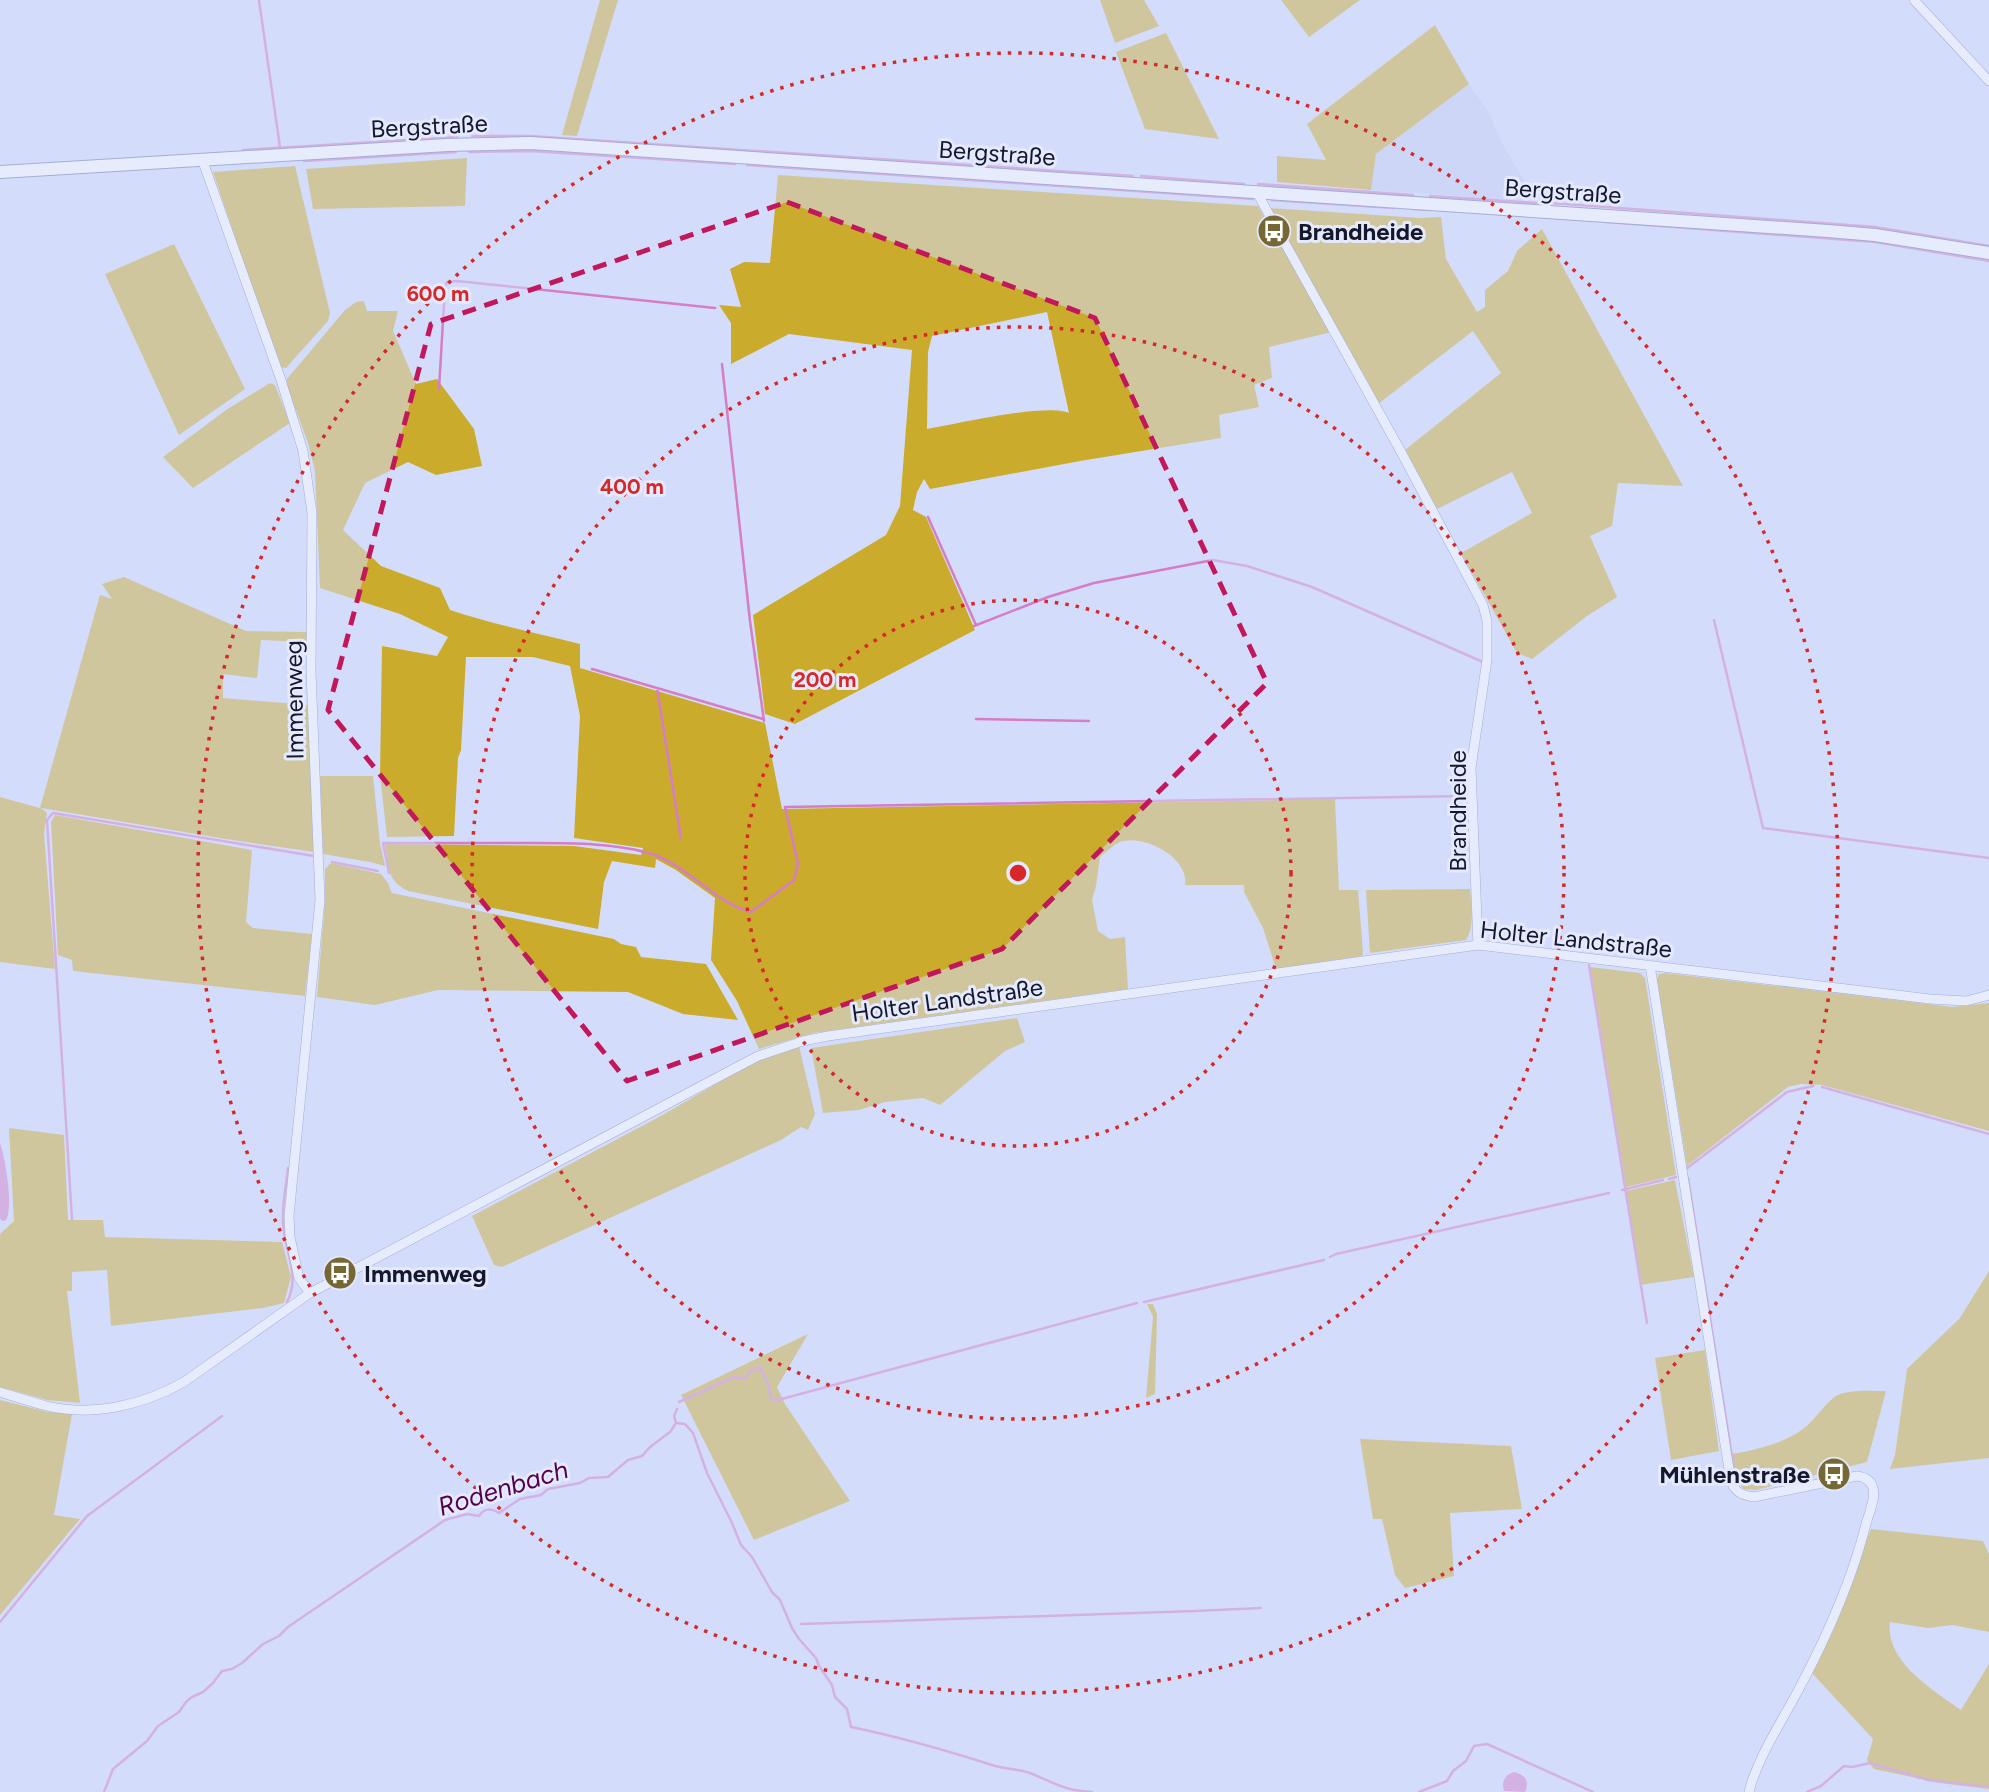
<svg xmlns="http://www.w3.org/2000/svg" width="1989" height="1792" viewBox="0 0 1989 1792" font-family="Figtree,sans-serif">
  <style>
    .built { fill: #c5cef1 }
    .green { fill: #cbab2c; fill-rule: evenodd }
    .water { fill: #d57dc5 }
    .lines { fill: none; stroke-linecap: round; stroke-linejoin: round }
    .stream { stroke: #d57dc5; stroke-width: 2.5 }
    .street-casing { stroke: #6b75a3; stroke-width: 10 }
    .secondary-casing { stroke: #6b75a3; stroke-width: 14 }
    .street { stroke: #fff; stroke-width: 9 }
    .secondary { stroke: #fff; stroke-width: 12 }
    .marked { fill: none; stroke: #c2185b; stroke-width: 5; stroke-dasharray: 14 9; stroke-linejoin: round }
    .ring { fill: none; stroke: #d62828; stroke-width: 3.5; stroke-dasharray: 3.5 7 }
    .labels { text-anchor: middle; dominant-baseline: central; stroke-width: 6; stroke-linejoin: round; paint-order: stroke }
    .street-label { font-size: 24px; fill: #14182a; stroke: #e4e9fe }
    .poi-label { font-size: 24px; font-weight: bold; fill: #14182a; stroke: #e4e9fe; text-anchor: start }
    .water-label { font-size: 26px; font-style: italic; fill: #54004b; stroke: #e4e9fe }
    .centre { fill: #d62828; stroke: #e4e9fe; stroke-width: 3.5 }
    .ring-label { font-size: 21px; text-anchor: middle; font-weight: bold; fill: #d62828; stroke: #e4e9fe; stroke-width: 6; stroke-linejoin: round; paint-order: stroke }
  </style>
  <rect width="100%" height="100%" fill="#d4dcfb"/>
  <path class="built" d="M1469,84l20,29 13,30 34,58 -165,-11 5,-36z"/>
  <path class="green" d="M600,0h18l-41,136 -15,-1z
    M1100,0h44l15,26 -44,17z
    M1281,0h79l-51,37z
    M1435,25l34,59 -93,70 -5,36 -94,-8v-26l49,4 -19,-36z
    M1166,33l53,106 -74,-10 -29,-77z
    M467,158l-2,48 -152,3 -7,-40z
    M295,166l35,147 -2,8 -42,47 -7,-1 -66,-195z
    M778,175l480,31 74,126 -63,15 3,31 -18,7 5,22 -40,8 2,23 -141,23 -150,28 -6,-10 -7,13 -4,18 13,7 49,113 -180,94 -30,-10 -12,-99 133,-80 14,-29 12,-156 -123,-16 -58,30v-41l-12,-18 22,2 -11,-38 14,-7 26,1zM1047,312l22,101c-23,-10 -113,11 -142,16l1,-77 4,-16z
    M1270,208l151,10 20,-1 5,42 31,53 8,-5v-17l23,-19 9,-20 25,-22 141,257 -65,-3 -6,43 -22,10 27,61 -30,19 -55,43 -15,-6 -56,-100 71,-40 -20,-41 -75,37 -32,-59 96,-77 -28,-42 -95,73z
    M174,244l71,145 -66,46 -74,-161z
    M364,301l3,10h31l-5,20 23,53 21,-5 37,50 8,37 -46,9 -28,-13 -43,21 -22,47 38,36 59,22 10,22c42,14 86,23 130,34v24l185,55 17,86 553,-10 4,91h19l5,62 -1,4 -86,13 -13,-41 -19,-36v-7h-59c5,-28 -45,-53 -67,-42 -6,3 -13,10 -18,14l-4,29 -4,14 6,31 12,8 15,-2 3,52 -315,44 -54,16 -22,-48 -26,-41 4,-62 -39,-28 -20,-11 -1,9 -43,-7 -8,21 -6,47 -190,-38c-22,-11 -19,-24 -23,-47l189,2 67,9 2,-7 -69,-10 6,-122 -10,-50 -37,-9h-67l-5,93 -3,8 -4,78 -67,1 -7,-61 2,-130 55,10 11,-19 -48,-23 -80,-26 -5,-117 -7,-28 -12,-33 -10,-21 1,-10 58,-69 11,-8z
    M270,383l5,2 15,38 -97,65 -30,-31 63,-47z
    M124,577l122,54 61,1v10l-46,-2 -4,38 -34,-4v24l85,7 6,147 -88,-13 -185,-31 6,5 -3,20 11,136 -55,-7v-165l40,11 60,-213 12,4 -10,-15z
    M320,776h53l7,67 5,23 -15,-4 -47,-8z
    M55,815l197,35 -6,72 7,6 59,6 -7,62 -232,-25 -1,-11 -14,-5 -7,-133z
    M331,863l50,11 7,9 4,10 222,46 7,5 15,3 5,10 65,7 32,56 -55,-6 -55,-22 -190,-2 -63,15 -58,-8 8,-96v-32z
    M1470,889c1,17 5,36 -4,51l-96,13 -4,-63z
    M1590,967l50,6 5,5 31,197 -50,12z
    M1665,973l288,34 36,-4v128l-167,-46 -21,-1 -13,3 -101,79 -30,-187 2,-5z
    M1017,1018l8,24 -20,9 -65,54 -17,-7 -38,4 -26,8 -36,3 -12,-65z
    M799,1046l16,68 -7,16 -7,-3 -20,13 -279,127 -8,-2 -22,-49 187,-99 100,-58z
    M9,1128l55,7 4,85h35l2,17 177,5 9,35 -7,26 -21,5 -152,18 -4,-56 -35,2v19h-5l13,112 -33,-3 -47,-13v-153l14,-13z
    M1675,1180l19,97 -54,8 -14,-94z
    M1989,1271v187l-99,11 5,-14 12,-86 53,-51z
    M1147,1304h6l4,10 -2,80 -9,4 7,-81z
    M808,1334l-31,53 8,17 65,97 -96,39 -73,-145z
    M1705,1350l14,101 -48,9 -16,-102z
    M1886,1391l-19,71 -111,28 -12,-1 -7,-7 -5,-28c25,-4 58,-12 77,-30 9,-9 17,-21 27,-28 13,-7 36,-5 50,-5z
    M0,1400l48,12 24,2 -18,101 26,4 -80,96z
    M1360,1439l151,7 11,63 -72,4 4,63 -49,12 -10,-13 -13,-56h-9z
    M1871,1529l112,12 6,13v78l-37,-7 -24,3 -38,-6c-5,40 43,68 71,88l28,-46v125l-49,-6 -66,-14 -7,-9 6,-21 -61,-66z"/>
  <path class="water" d="M0,1143c5,15 14,63 6,77l-3,1 -3,-2z
    M1514,1772c11,2 16,10 11,20l-21,-1c-3,-9 1,-17 10,-19z"/>
  <g class="lines">
    <path class="stream" d="M259,0l21,147
      M472,136h59l602,40
      M243,150l214,-13
      M469,152l62,-1 204,13
      M304,161l152,-9
      M747,165l506,34
      M1141,176l103,8
      M1258,184l155,11
      M1430,196l106,7
      M1271,200l123,8
      M1552,203l323,24 114,19
      M1413,209l15,1
      M1606,222l269,20 114,19
      M722,364l28,257 14,100
      M439,389l6,-102 2,-5 10,-1 258,27
      M928,517l48,108
      M1714,620l49,208 226,30
      M974,626l74,-29 46,-14 119,-23 34,6 65,21 171,75
      M592,669l171,50
      M657,688l24,151
      M976,719l113,2
      M332,862l46,9
      M389,873l-6,-30c46,0 93,0 139,0 40,0 95,-1 133,12 34,13 64,50 96,57l43,-32 4,-16 -13,-57 679,-11
      M1589,965l58,358
      M1822,1087l167,47
      M1686,1169l101,-77 26,-6
      M1688,1178l48,304
      M1669,1179l7,-2
      M1622,1190l41,-10
      M72,1219l-25,-399 6,-7 261,43
      M1330,1257l6,-3 273,-61
      M287,1302c14,-26 -3,-52 -4,-79 -1,-18 3,-37 5,-55
      M1144,1302l180,-42
      M679,1402l55,-25 11,2 4,-7 11,-5 8,17 3,15 7,1 359,-97
      M676,1423l9,1 8,9 14,40 25,50 9,22 11,12 20,35 8,8 12,28 7,11 17,19 3,8 13,19 3,12 12,12 4,18c49,10 94,23 141,38 12,4 26,4 38,8 13,5 27,13 40,16 7,2 15,2 22,3
      M676,1423l-2,-7 3,-7
      M0,1622l87,-106 135,-100
      M801,1624l394,-13 66,-3
      M104,1792l9,-23 34,-28 11,-15 21,-14 7,-10 6,-5 11,-5 10,-9 9,-12 10,-2 10,-6 21,-19 16,-8 9,-9 157,-107 22,-6 12,2c5,-8 12,-8 20,-3l21,-14 21,-4 7,-6 32,-6 9,-5 19,-1 20,-17 14,-4 8,-9 20,-15 6,-9
      M1419,1792l28,-11 6,-10 13,-10 8,-15 13,-2 106,48
      M1807,1792l14,-6 23,-20 8,1 18,-4 58,17 61,7"/>
    <defs>
      <path id="street" d="M1914,0l75,81
        M202,159l79,221 22,71 9,62 -1,159 9,228 -31,316 1,21 9,41 11,15
        M1256,191l144,259 83,155 4,16v39l-16,108 7,177
        M1650,965l81,517c5,11 11,13 23,15l103,-21c7,1 14,4 16,12 3,10 -4,25 -7,36 -14,56 -39,112 -66,163 -17,33 -42,69 -51,105
        M0,1392c16,5 31,10 47,14 46,11 96,-1 137,-24l126,-89 448,-237 45,-15 25,-5 650,-91 452,54 36,2 23,-6"/>
      <path id="secondary" d="M0,172l447,-27 84,-2 1297,88 47,4 114,18"/>
    </defs>
    <use href="#street" class="street-casing"/>
    <use href="#secondary" class="secondary-casing"/>
    <use href="#street" class="street"/>
    <use href="#secondary" class="secondary"/>
  </g>
  <path d="M0 0H1989V1792H0ZM787,202l308,116 172,365 -265,266 -375,132 -299,-371 103,-386z" fill="#d4dcfb" fill-opacity=".55" fill-rule="evenodd"/>
  <path class="marked" d="M787,202l308,116 172,365 -265,266 -375,132 -299,-371 103,-386z"/>
  <g class="ring">
    <circle cx="1018" cy="873" r="273"/>
    <circle cx="1018" cy="873" r="546"/>
    <circle cx="1018" cy="873" r="820"/>
  </g>
  <defs>
    <symbol id="bus-disc" viewBox="-11 -11 22 22"><circle r="9.5" fill="#766835" stroke="#e4e9fe"/><path d="M-5-6H5V4H4V6H2V4H-2V6H-4V4H-5ZM-3.5-4V0h7V-4ZM-3.5 1.2v1.5H-2V1.2ZM2 1.2v1.5H3.5V1.2Z" fill="#fff"/></symbol>
  </defs>
  <g fill-rule="evenodd">
    <use href="#bus-disc" x="1255" y="212" width="38" height="38"/>
    <use href="#bus-disc" x="321" y="1254" width="38" height="38"/>
    <use href="#bus-disc" x="1815" y="1455" width="38" height="38"/>
  </g>
  <g class="labels">
    <g class="street-label">
      <text transform="translate(429 126) rotate(-3)">Bergstraße</text>
      <text transform="translate(997 153) rotate(4)">Bergstraße</text>
      <text transform="translate(1563 191) rotate(4)">Bergstraße</text>
      <text transform="translate(294 700) rotate(-91)">Immenweg</text>
      <text transform="translate(1457 811) rotate(-90)">Brandheide</text>
      <text transform="translate(1576 939) rotate(6)">Holter Landstraße</text>
      <text transform="translate(947 1000) rotate(-8)">Holter Landstraße</text>
    </g>
    <g class="poi-label">
      <text x="1298" y="231">Brandheide</text>
      <text x="364" y="1273">Immenweg</text>
      <text x="1810" y="1474" text-anchor="end">Mühlenstraße</text>
    </g>
    <g class="water-label">
      <text transform="translate(503 1488) rotate(-17)">Rodenbach</text>
    </g>
  </g>
  <circle cx="1018" cy="873" r="10" class="centre"/>
  <g class="ring-label">
    <text x="438" y="301">600 m</text>
    <text x="632" y="494">400 m</text>
    <text x="825" y="687">200 m</text>
  </g>
</svg>
